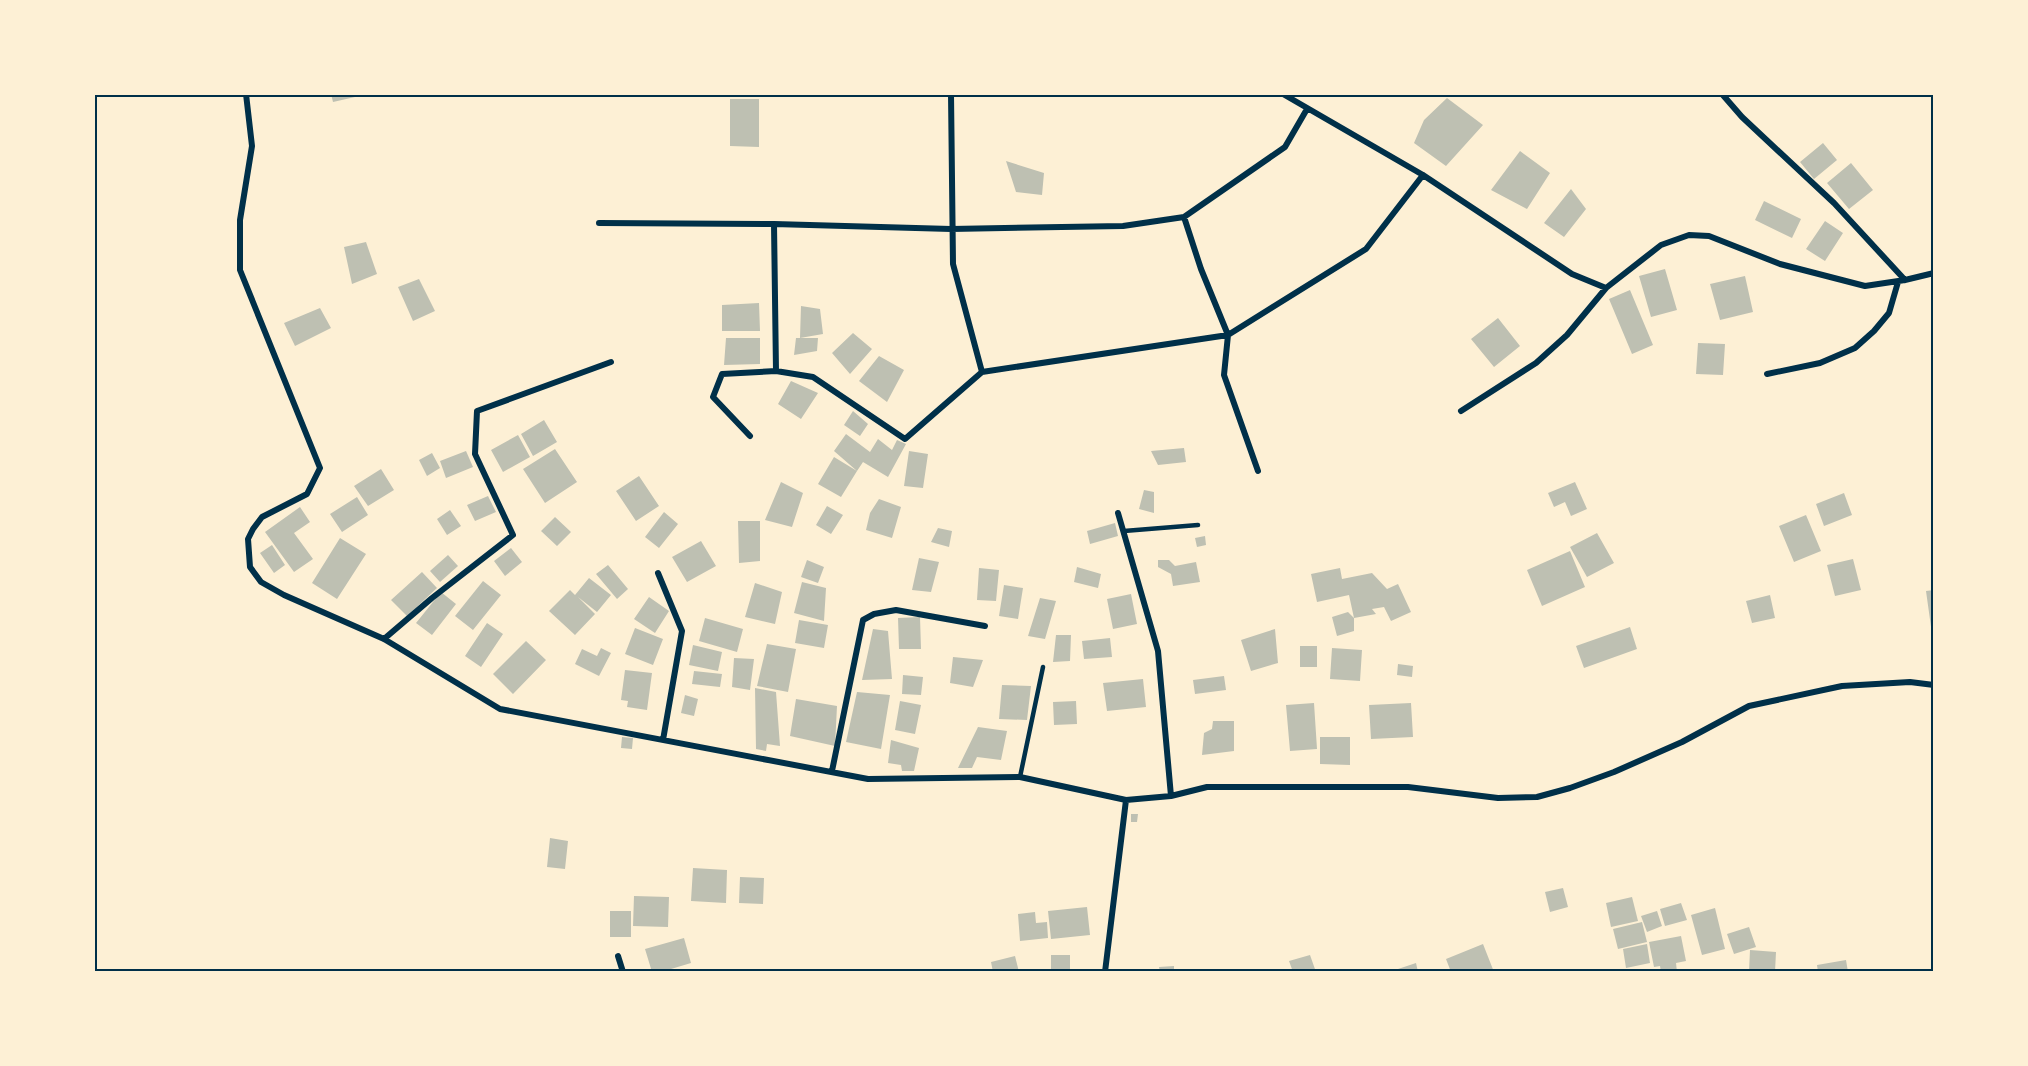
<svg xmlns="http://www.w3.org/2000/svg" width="2028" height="1066" viewBox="0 0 2028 1066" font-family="Montserrat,sans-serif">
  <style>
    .building { fill: #bec0b2 }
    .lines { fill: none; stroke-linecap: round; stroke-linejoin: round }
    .service { stroke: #003049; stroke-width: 4.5 }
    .minor { stroke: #003049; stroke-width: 6 }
    .neatline { fill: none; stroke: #003049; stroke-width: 2 }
  </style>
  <rect width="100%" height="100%" fill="#fdf0d5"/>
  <path class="building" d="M331,94h24v3l-22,5z
    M1447,98l36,27 -37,41 -32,-23 10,-23z
    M730,99h29v48l-29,-1z
    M1823,143l14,17 -23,19 -14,-17z
    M1520,151l30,22 -23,36 -36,-19z
    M1006,161l38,12 -2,22 -26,-3z
    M1851,163l22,27 -24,19 -22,-26z
    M1571,189l15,20 -22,28 -20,-14z
    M1764,201l37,18 -9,19 -37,-18z
    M1825,221l18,12 -18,28 -19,-12z
    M366,242l11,32 -25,10 -8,-37z
    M1665,269l12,41 -26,7 -12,-41z
    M1745,276l8,36 -33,8 -10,-36z
    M419,279l16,32 -22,10 -15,-34z
    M1630,290l23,55 -21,9 -23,-55z
    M759,303l1,28h-38v-26z
    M801,306l19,3 3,25 -23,4z
    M320,308l11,20 -36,18 -11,-23z
    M1498,318l22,28 -26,21 -23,-28z
    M853,333l19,16 -22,25 -18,-21z
    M726,338h34v26l-36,1z
    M796,338h22l-1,13 -23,4z
    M1698,343l27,1 -2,31 -27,-1z
    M879,356l25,14 -17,32 -28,-21z
    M791,381l27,12 -17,26 -23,-15z
    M853,411l15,13 -8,12 -16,-11z
    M544,420l13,22 -24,14 -12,-22z
    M846,434l24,18 8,-13 14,11 5,-10 9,4 -18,33 -25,-15 -6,9 -23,-20z
    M518,435l12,22 -27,15 -12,-22z
    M1184,448l2,14 -28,3 -7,-14z
    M555,449l22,33 -32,21 -22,-34z
    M466,451l7,16 -27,11 -6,-17z
    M909,451l19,3 -5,34 -19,-2z
    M432,453l8,15 -13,8 -8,-16z
    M834,457l23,14 -16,26 -23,-13z
    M381,469l13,21 -26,16 -14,-20z
    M639,476l20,30 -23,15 -20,-30z
    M781,482l22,11 -11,34 -27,-7z
    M1575,482l12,27 -16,7 -6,-14 -11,5 -6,-14z
    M1144,490l10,2v21l-15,-4z
    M1844,493l8,22 -28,11 -8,-22z
    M488,496l8,16 -21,9 -8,-16z
    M357,497l11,18 -26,17 -12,-18z
    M879,499l22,8 -9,31 -26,-8 4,-17z
    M827,506l16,9 -12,19 -15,-9z
    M300,507l10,15 -16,11 19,26 -19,13 -29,-40z
    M450,510l11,16 -14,9 -10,-16z
    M664,512l14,12 -19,24 -14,-11z
    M1806,515l15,36 -27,11 -15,-36z
    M555,517l16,15 -14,14 -16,-15z
    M738,521h22v40l-21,2z
    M1115,523l3,13 -28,8 -3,-13z
    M938,528l14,3 -3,16 -18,-5z
    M1597,533l17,30 -27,14 -17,-30z
    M1205,536l1,9 -9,2 -2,-9z
    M340,538l26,16 -29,45 -25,-16z
    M701,541l15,25 -29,16 -15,-25z
    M272,545l13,20 -11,8 -14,-20z
    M511,548l11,14 -17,14 -11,-15z
    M1570,551l15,36 -43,19 -15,-36z
    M448,555l10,11 -18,16 -10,-11z
    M919,558l20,4 -8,30 -19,-2z
    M1853,559l8,31 -26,6 -8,-31z
    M807,560l17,7 -6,16 -17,-6z
    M1158,560h11l6,6 21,-4 4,20 -27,4 -2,-12 -13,-7z
    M608,565l20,24 -11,10 -21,-25z
    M1077,567l24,7 -3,14 -24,-6z
    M979,568l20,2 -3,31 -19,-1z
    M1340,568l2,11 30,-6 15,16 11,-5 13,28 -20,9 -7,-14 -12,2 4,5 -22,4 -5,-23 -32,7 -6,-28z
    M422,572l15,16 -30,28 -16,-16z
    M589,578l22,17 -14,17 -19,-15 17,17 -20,21 -26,-24 21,-21 5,5z
    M483,581l18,14 -28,35 -18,-14z
    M802,582l24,6 -2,33 -30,-8z
    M755,583l27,9 -7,32 -30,-7z
    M1004,585l19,3 -5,31 -19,-3z
    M1934,590v44h-2l-6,-43z
    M441,592l15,12 -24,31 -16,-12z
    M1131,594l6,30 -24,5 -6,-30z
    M1770,595l5,23 -23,5 -6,-22z
    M649,597l20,14 -14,22 -21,-14z
    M1040,598l16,3 -11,38 -17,-3z
    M1348,612l6,6v13l-17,5 -5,-19z
    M920,617l1,32h-22l-1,-31z
    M705,618l38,11 -6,23 -38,-11z
    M799,620l29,5 -4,23 -29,-5z
    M487,623l16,11 -22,33 -16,-11z
    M1630,627l7,22 -53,19 -8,-22z
    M635,628l28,11 -10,26 -28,-11z
    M873,629l15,2 4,48 -30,1z
    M1275,629l3,34 -27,8 -10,-31z
    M1056,635h15l-1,26 -17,1z
    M1110,638l2,19 -28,2 -2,-18z
    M526,641l20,19 -33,34 -20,-20z
    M767,644l29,5 -8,43 -31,-6z
    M693,645l29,7 -4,19 -29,-6z
    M1300,646h17v21h-17z
    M601,648l10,5 -12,23 -24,-12 7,-15 15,7z
    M1332,648l30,2 -2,31 -30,-2z
    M953,657l30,3 -10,27 -23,-4z
    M734,658l20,1 -4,31 -18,-3z
    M1398,664l15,2 -1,11 -15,-2z
    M625,670l27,3 -5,37 -20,-3 1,-6 -7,-1z
    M694,671l28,3 -2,13 -28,-3z
    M903,675l20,2 -2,18 -19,-1z
    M1224,676l2,14 -31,4 -2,-14z
    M1143,679l3,28 -39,4 -4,-28z
    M1002,685l29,1 -4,34 -28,-1z
    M755,688l21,4 4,54 -13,-2 -1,7 -10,-2z
    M857,692l33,3 -9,54 -35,-7z
    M685,695l13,4 -4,17 -13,-3z
    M796,699l41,7 -2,40 -45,-10z
    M900,701l21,4 -6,29 -20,-4z
    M1076,701l1,23 -23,1 -1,-23z
    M1314,703l3,46 -27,2 -4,-46z
    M1411,703l2,34 -42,2 -2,-34z
    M1213,721h21v30l-32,4 2,-22 8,-4z
    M978,727l29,4 -6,29 -24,-3 -5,11h-14z
    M622,737l11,1 -1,11 -11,-1z
    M1320,737h30v28l-30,-1z
    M891,740l28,8 -5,23h-12l-1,-6 -13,-2z
    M1131,814h7l-1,8h-6z
    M550,838l18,3 -3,28 -18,-2z
    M693,868l34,2 -1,33 -35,-2z
    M740,877l24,1 -1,26 -24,-1z
    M1563,888l5,19 -18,5 -5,-20z
    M634,896l35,1 -1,30 -35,-1z
    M1632,897l6,24 -27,6 -5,-24z
    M1681,903l6,17 -22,6 -5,-17z
    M1087,907l3,28 -39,4 -3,-28z
    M1715,908l10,41 -23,6 -11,-40z
    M610,911h21v26h-21z
    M1657,911l5,15 -15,6 -6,-16z
    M1035,912l1,11 11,-1 1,16 -28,3 -2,-27z
    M1642,922l5,20 -29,7 -5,-20z
    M1749,927l7,20 -22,7 -7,-20z
    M1681,936l5,25 -10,2 1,9h-16l-1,-6 -6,1 -5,-25z
    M684,938l7,25 -30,9h-9l-7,-23z
    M1483,944l11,28h-43l-5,-13z
    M1647,944l3,19 -24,5 -3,-19z
    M1750,950l26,2 -1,20h-26z
    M1051,955h19v17h-19z
    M1310,955l6,17h-23l-4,-11z
    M1015,956l4,16h-26l-2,-10z
    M1846,960l2,12h-30l-1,-7z
    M1416,963l2,9h-26v-1z
    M1174,966v6h-14l-1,-5z"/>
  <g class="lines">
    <path class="service" d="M1124,531l74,-6
      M1020,777l23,-110"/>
    <path class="minor" d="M246,94l6,52 -12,74v50l80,198 -13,26 -45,23 -9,12 -5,10 2,28 11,15 23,13 100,44 116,70 368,70 152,-2 106,23
      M951,94l2,170 29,108
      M1283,94l140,81 149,99 34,14 55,-43 28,-10 20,1 71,28 85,22 40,-6 29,-7
      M1722,94l20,23 92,86 71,77
      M1184,217l17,52 27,66 -4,40 34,96
      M599,223l175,1 177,5 172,-3 61,-9 101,-70 22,-38
      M774,224l2,147 37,6 92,62 77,-67 246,-37 138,-86 57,-74
      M1767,374l53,-11 35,-15 19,-17 15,-18 9,-31
      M1461,411l75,-48 31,-28 39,-47
      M750,436l-37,-39 9,-23 54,-3
      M1118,513l40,138 13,145
      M658,573l24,58 -19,109
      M384,639l48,-41 81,-63 -38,-81 2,-43 134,-49
      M832,771l31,-151 11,-6 22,-4 89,16
      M618,956l5,16
      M1105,972l21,-172 45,-4 36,-9h201l90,11 39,-1 33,-9 44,-16 68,-30 67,-36 93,-20 68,-4 24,3"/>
  </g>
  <rect width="2028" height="1066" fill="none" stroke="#fdf0d5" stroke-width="192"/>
  <rect x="96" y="96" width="1836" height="874" class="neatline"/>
</svg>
